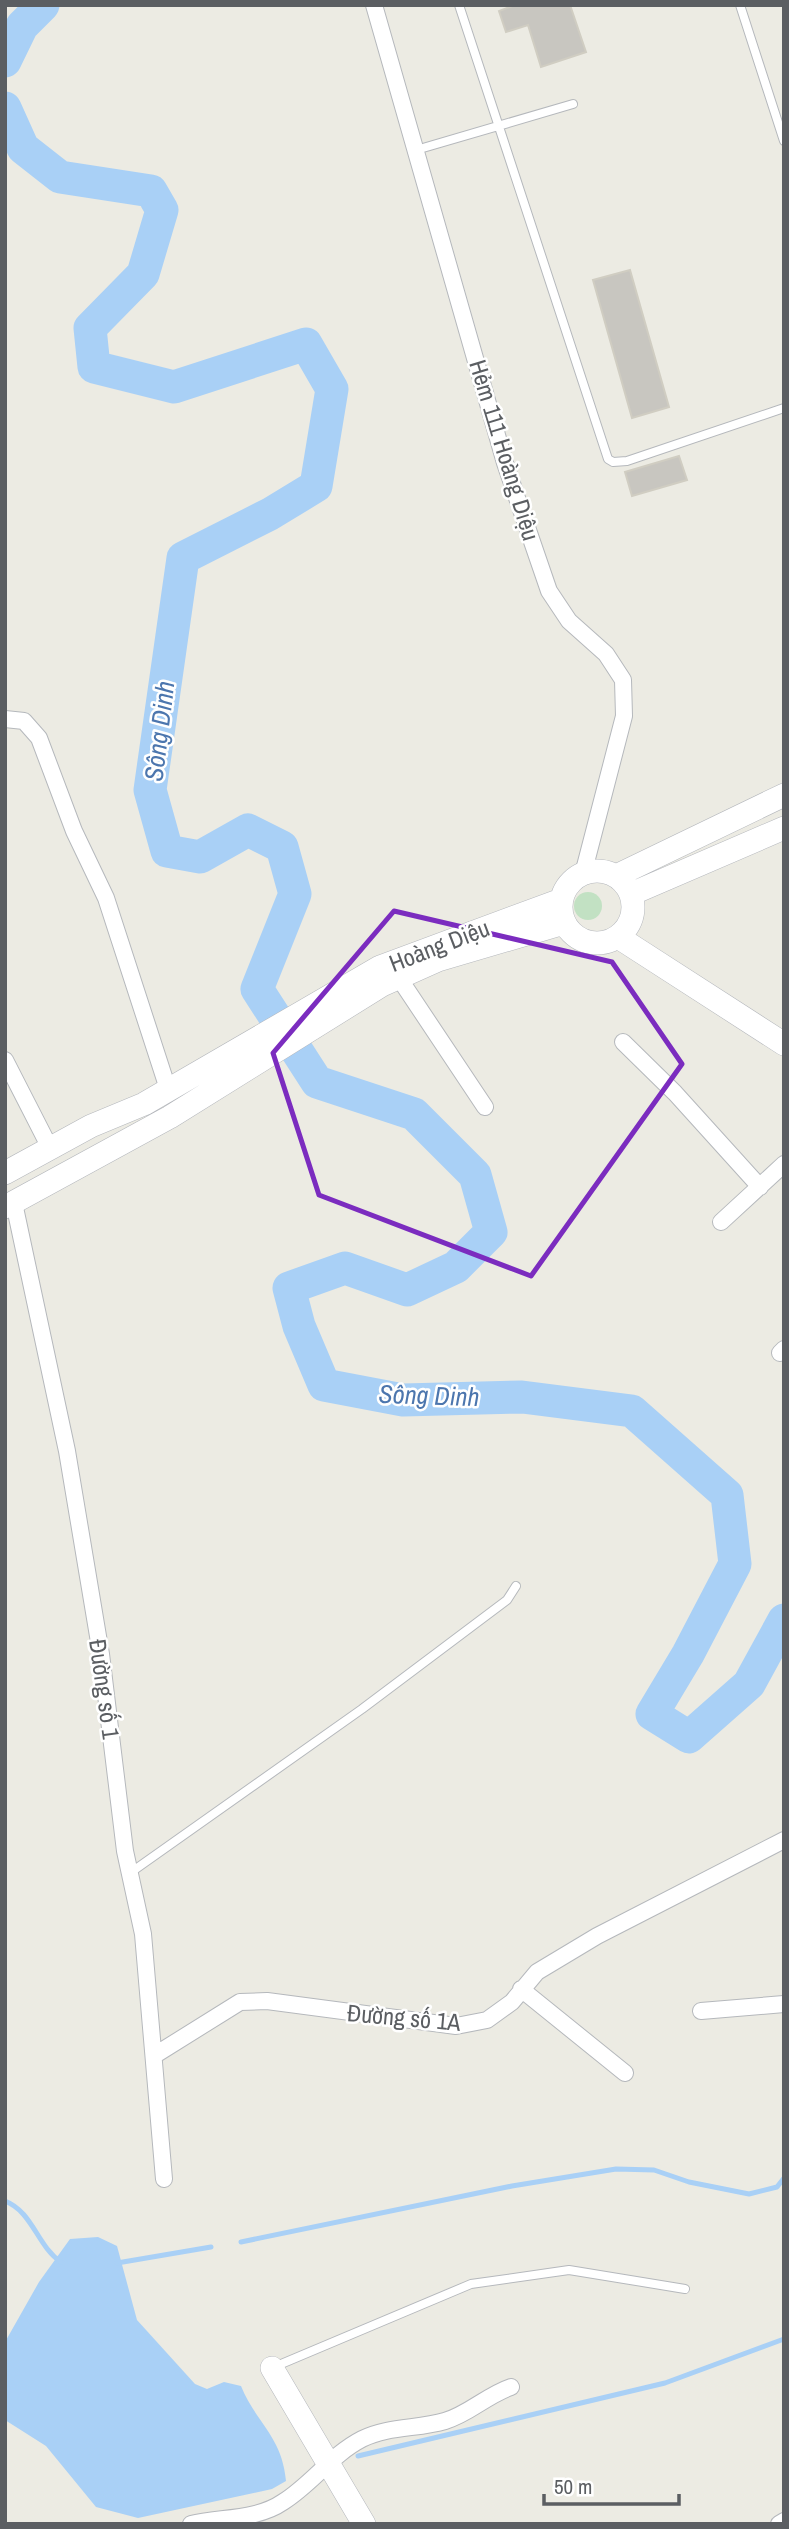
<svg xmlns="http://www.w3.org/2000/svg" width="789" height="2529" viewBox="0 0 789 2529" font-family="'Archivo Narrow',sans-serif">
  <style>
    .green { fill: #c2e1c3 }
    .water { fill: #a9d0f6 }
    .lines { fill: none; stroke-linecap: round; stroke-linejoin: round }
    .stream { stroke: #a9d0f6; stroke-width: 5 }
    .river { stroke: #a9d0f6; stroke-width: 33 }
    .building { fill: #c8c6c0; stroke: #d0cdc2; stroke-width: 2 }
    .lane-casing { stroke: #b5b8bc; stroke-width: 10 }
    .street-casing { stroke: #b5b8bc; stroke-width: 18 }
    .secondary-casing { stroke: #b4b7bc; stroke-width: 24 }
    .lane { stroke: #fff; stroke-width: 8 }
    .street { stroke: #fff; stroke-width: 16 }
    .secondary { stroke: #fff; stroke-width: 23 }
    .marked { fill: none; stroke: #7b2cbf; stroke-width: 5; stroke-linejoin: round }
    .labels { text-anchor: middle; dominant-baseline: central; stroke-width: 5; stroke-linejoin: round; paint-order: stroke }
    .street-label { font-size: 24px; fill: #5b5e62; stroke: #fff }
    .water-label { font-size: 26px; font-style: italic; fill: #4c76ae; stroke: #fff }
  </style>
  <rect width="100%" height="100%" fill="#ecebe3"/>
  <path class="green" d="M574 906a14 14 0 1 1 28 0a14 14 0 1 1-28 0Z"/>
  <path class="water" d="M98,2237l19,9 20,74 58,64 12,5 17,-7 17,4c15,37 41,50 45,95l-14,8 -134,29 -42,-11 -50,-61 -41,-26v-78l34,-60 31,-43z"/>
  <g class="lines">
    <path class="stream" d="M5,2201c28,11 32,45 56,61
      M241,2242l271,-56 104,-17 38,1 35,12 60,12 28,-7 7,-9
      M117,2263l94,-16
      M358,2456l307,-73 119,-44"/>
    <path class="river" d="M5,61l17,-35 21,-21
      M5,108l18,40 37,29 91,14 11,19 -19,64 -53,54 4,39 80,20 132,-43 26,45 -16,97 -46,28 -87,44 -33,232 17,61 33,6 48,-27 34,17 13,47 -38,95 60,93 97,32 61,61 16,57 -35,35 -49,23 -62,-22 -56,20 10,38 25,59 79,15 119,-3 110,14 95,84 8,69 -47,90 -36,60 37,23 60,-53 35,-64"/>
  </g>
  <path class="building" d="M515,5h55l16,47 -45,15 -13,-42 -22,7 -7,-21z
    M630,270l39,137 -37,11 -39,-138z
    M679,456l8,24 -55,16 -7,-24z"/>
  <g class="lines">
    <defs>
      <path id="lane" d="M459,5l149,454 5,3 14,-1 157,-53
        M740,5l44,136
        M416,150l157,-46
        M130,1873l232,-164 145,-109 9,-14
        M274,2367l197,-83 98,-14 116,19"/>
      <path id="street" d="M374,5l131,458 44,128 20,30 37,33 17,26 1,36 -41,158
        M5,719l19,2 15,17 35,93 32,67 62,191
        M399,978l86,129
        M623,1042l52,51 85,94
        M5,1060l45,88
        M14,1203l53,248 34,203 24,197 18,83 21,245
        M721,1222l63,-58
        M780,1353l4,-4
        M521,1989l104,84
        M701,2011l83,-7
        M155,2055l85,-53 27,-1 189,25 31,-6 25,-18 25,-30 60,-36 187,-96
        M191,2524c30,-7 66,-4 92,-22 29,-18 48,-47 79,-63 26,-13 56,-10 83,-18 24,-7 42,-26 66,-34
        M779,2524l5,-3"/>
      <path id="secondary" d="M561 907a36 36 0 1 1 72 0a36 36 0 1 1-72 0Z
        M616,876l168,-81
        M631,894l153,-66
        M618,937l166,107
        M5,1173l86,-47 53,-22 236,-137 181,-67
        M5,1207l165,-90 212,-132 56,-25 126,-37
        M272,2368l92,156"/>
    </defs>
    <use href="#lane" class="lane-casing"/>
    <use href="#street" class="street-casing"/>
    <use href="#secondary" class="secondary-casing"/>
    <use href="#lane" class="lane"/>
    <use href="#street" class="street"/>
    <use href="#secondary" class="secondary"/>
  </g>
  <path class="marked" d="M394,911l218,51 70,102 -151,212 -212,-81 -46,-142z"/>
  <g class="labels">
    <g class="street-label">
      <text transform="translate(505 450) rotate(73)">Hẻm 111 Hoàng Diệu</text>
      <text transform="translate(439 945) rotate(-21)">Hoàng Diệu</text>
      <text transform="translate(105 1689) rotate(82)">Đường số 1</text>
      <text transform="translate(404 2017) rotate(5)">Đường số 1A</text>
    </g>
    <g class="water-label">
      <text transform="translate(159 731) rotate(-83)">Sông Dinh</text>
      <text transform="translate(429 1395) rotate(2)">Sông Dinh</text>
    </g>
  </g>
  <rect width="789" height="2529" fill="none" stroke="#5b5e62" stroke-width="14"/>
  <path d="M544 2494v10h135v-10" fill="none" stroke="#5b5e62" stroke-width="3.5"/>
  <text x="554" y="2494" font-size="21" fill="#5b5e62" stroke="#ffffff" stroke-width="5" paint-order="stroke">50 m</text>
</svg>
